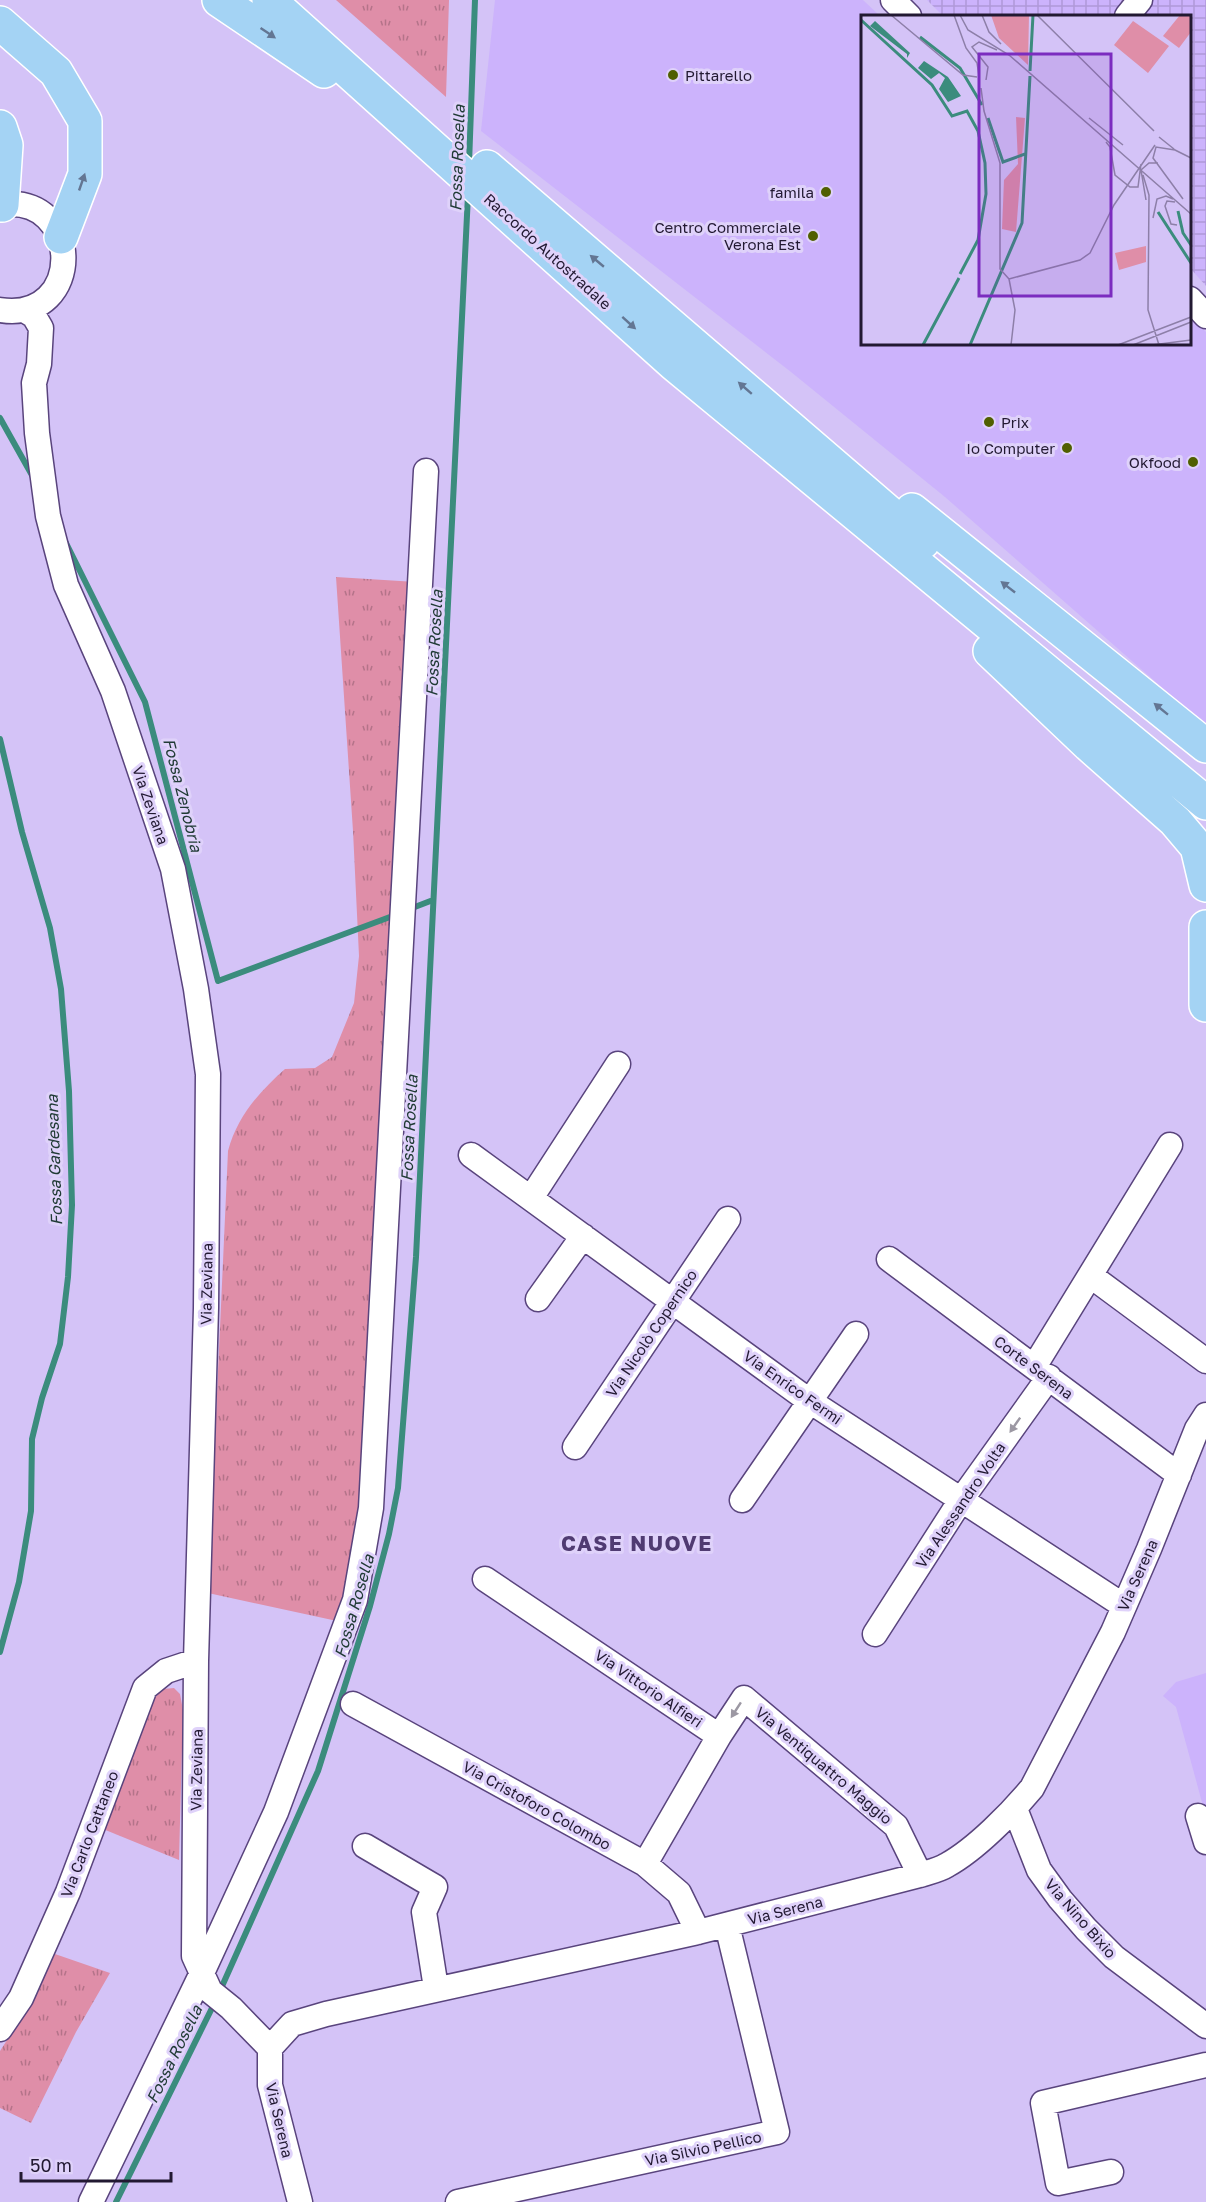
<svg xmlns="http://www.w3.org/2000/svg" width="1206" height="2202" viewBox="0 0 1206 2202" font-family="'Golos Text',sans-serif">
  <style>
    .built { fill: #ccb3fc }
    .industrial { fill: url(#industrial-grid) }
    .grass { fill: url(#grass-tufts) }
    .lines { fill: none; stroke-linecap: round; stroke-linejoin: round }
    .stream { stroke: #3b8c7d; stroke-width: 6 }
    .minor-casing { stroke: #59447d; stroke-width: 27 }
    .highway-casing { stroke: #fff; stroke-width: 36 }
    .minor { stroke: #fff; stroke-width: 24 }
    .highway { stroke: #a4d3f4; stroke-width: 33 }
    .oneway { fill: #637693 }
    .oneway2 { fill: #9c98a3 }
    .poi-dot { fill: #505f00; stroke: #dfd2fa; stroke-width: 2 }
    .labels { text-anchor: middle; dominant-baseline: central; stroke-width: 6; stroke-linejoin: round; paint-order: stroke }
    .poi-label { font-size: 15px; fill: #221932; stroke: #dfd2fa; text-anchor: end }
    .street-label { font-size: 15px; fill: #221932; stroke: #dfd2fa }
    .water-label { font-size: 16px; font-style: italic; fill: #213b36; stroke: #dfd2fa }
    .district-label { font-size: 21px; font-weight: bold; letter-spacing: 1.5px; fill: #503b72; stroke: #dfd2fa }
    .inset-river { fill: none; stroke: #3b8c7d; stroke-width: 3 }
    .inset-road { fill: none; stroke: #8d7fa8; stroke-width: 1.5 }
    .view { fill: #7b2cbf; fill-opacity: 0.15; stroke: #7b2cbf; stroke-width: 3 }
    .inset-edge { fill: none; stroke: #221932; stroke-width: 3 }
  </style>
  <defs>
    <pattern id="industrial-grid" width="8" height="8" patternUnits="userSpaceOnUse" patternTransform="scale(1.5)"><rect width="8" height="8" fill="#ccb3fc"/><path d="M0 4h8M4 0v8" fill="none" stroke="#af99d8"/></pattern>
    <pattern id="grass-tufts" width="24" height="20" patternUnits="userSpaceOnUse" patternTransform="scale(1.5)"><rect width="24" height="20" fill="#df8ea8"/><path d="M3 7l-1-3M5 7V3M7 7l1-3M15 17l-1-3M17 17v-4M19 17l1-3" fill="none" stroke="#b47389"/></pattern>
  </defs>
  <rect width="100%" height="100%" fill="#d4c3f7"/>
  <path class="built" d="M495,0h368l17,16h-18v328h328v-28l16,16v394l-261,-229 -154,-125 -310,-241z
    M1206,1673v132l-3,1 -27,-99 -13,-11 13,-14z"/>
  <path class="industrial" d="M927,0h279v286l-16,-18v-252h-247z"/>
  <path class="grass" d="M336,0h113l-3,97z
    M336,577l80,5 -54,934 -25,105 -129,-28 20,-442c9,-34 31,-59 57,-82l30,-1 17,-11 22,-54 5,-47 -6,-125z
    M174,1688l6,6 3,16 -4,150 -76,-31 51,-131 9,-9z
    M55,1954l55,19 -34,59 -45,91 -31,-15v-57l34,-53z"/>
  <g class="lines">
    <path class="stream" d="M469,164l6,-164
      M0,418l33,59
      M66,543l79,159 73,279 180,-67
      M0,739l22,93 28,96 11,61 8,102 3,114 -4,72 -8,67 -18,54 -10,41 -1,72 -12,71 -19,70
      M407,910l26,-10
      M219,1993l99,-222 52,-165 19,-72 9,-46 18,-231 52,-1062
      M116,2202l99,-200"/>
    <defs>
      <path id="minor" d="M893,0l16,16
        M1127,16l13,-16
        M0,205c83,-13 86,118 0,105
        M1190,299l16,17
        M24,310l10,6 7,12 -2,36 -5,19 3,50 11,83 18,69 47,106 60,178 23,120 12,85 -2,234 -10,353 -2,295 16,35 21,17 39,40
        M471,1155l337,245 316,206
        M531,1198l87,-134
        M889,1259l290,216
        M1091,1276l115,85
        M538,1299l45,-63
        M1034,1367l136,-222
        M575,1447l153,-228
        M742,1500l114,-166
        M485,1579l234,157 -74,128
        M875,1634l86,-134 88,-123
        M353,1704l292,160 34,29 19,39
        M719,1736l25,-38 152,128 24,49
        M1015,1809l24,61 21,29 26,30 28,28 92,69
        M1198,1816l8,26
        M365,1846l70,41 -11,25 12,76
        M0,2029l21,-31 47,-106 77,-204 21,-17 30,-10
        M1111,2172l-53,11 -15,-80 163,-38
        M91,2202l110,-227 75,-163 79,-212 16,-92 55,-1037
        M300,2202l-30,-117v-37l22,-24 34,-10 372,-82 222,-57c9,-3 19,-5 27,-10 29,-16 64,-52 85,-77l81,-156 36,-83 48,-120 9,-14
        M458,2202l319,-70 -50,-207"/>
      <path id="highway" d="M219,0l105,71
        M269,0l405,364 532,439
        M0,23l56,49 29,49v53l-24,63
        M0,127l6,18 -4,60
        M487,167l436,375
        M912,510l294,236
        M990,651l99,94 86,76 22,26 9,38
        M1206,927v78"/>
    </defs>
    <use href="#minor" class="minor-casing"/>
    <use href="#highway" class="highway-casing"/>
    <use href="#minor" class="minor"/>
    <use href="#highway" class="highway"/>
  </g>
  <defs><path id="oneway-solid" d="M-6-.8H1V-3.2L6.5 0L1 3.2V.8H-6Z" transform="scale(1.5)"/></defs>
  <g class="oneway">
    <use href="#oneway-solid" transform="translate(268 33) rotate(34)"/>
    <use href="#oneway-solid" transform="translate(82 182) rotate(-71)"/>
    <use href="#oneway-solid" transform="translate(597 261) rotate(-140)"/>
    <use href="#oneway-solid" transform="translate(629 323) rotate(42)"/>
    <use href="#oneway-solid" transform="translate(745 388) rotate(-139)"/>
    <use href="#oneway-solid" transform="translate(1008 587) rotate(-142)"/>
    <use href="#oneway-solid" transform="translate(1161 709) rotate(-141)"/>
  </g>
  <g class="oneway2">
    <use href="#oneway-solid" transform="translate(1015 1425) rotate(125)"/>
    <use href="#oneway-solid" transform="translate(736 1710) rotate(123)"/>
  </g>
  <g class="poi-dot">
    <circle cx="673" cy="75" r="6"/>
    <circle cx="826" cy="192" r="6"/>
    <circle cx="813" cy="236" r="6"/>
    <circle cx="989" cy="422" r="6"/>
    <circle cx="1067" cy="448" r="6"/>
    <circle cx="1193" cy="462" r="6"/>
  </g>
  <g class="labels">
    <g class="poi-label">
      <text x="685" y="75" text-anchor="start">Pittarello</text>
      <text x="814" y="192">famila</text>
      <text x="801" y="227">Centro Commerciale<tspan x="801" dy="17">Verona Est</tspan></text>
      <text x="1001" y="422" text-anchor="start">Prix</text>
      <text x="1055" y="448">Io Computer</text>
      <text x="1181" y="462">Okfood</text>
    </g>
    <g class="street-label">
      <text transform="translate(548 251) rotate(42)">Raccordo Autostradale</text>
      <text transform="translate(151 805) rotate(71)">Via Zeviana</text>
      <text transform="translate(206 1284) rotate(-89)">Via Zeviana</text>
      <text transform="translate(651 1333) rotate(-56)">Via Nicolò Copernico</text>
      <text transform="translate(1034 1367) rotate(37)">Corte Serena</text>
      <text transform="translate(793 1387) rotate(35)">Via Enrico Fermi</text>
      <text transform="translate(960 1505) rotate(-56)">Via Alessandro Volta</text>
      <text transform="translate(1137 1575) rotate(-66)">Via Serena</text>
      <text transform="translate(649 1688) rotate(34)">Via Vittorio Alfieri</text>
      <text transform="translate(824 1765) rotate(40)">Via Ventiquattro Maggio</text>
      <text transform="translate(196 1770) rotate(-89)">Via Zeviana</text>
      <text transform="translate(537 1805) rotate(29)">Via Cristoforo Colombo</text>
      <text transform="translate(89 1834) rotate(-69)">Via Carlo Cattaneo</text>
      <text transform="translate(785 1910) rotate(-14)">Via Serena</text>
      <text transform="translate(1081 1918) rotate(49)">Via Nino Bixio</text>
      <text transform="translate(280 2120) rotate(77)">Via Serena</text>
      <text transform="translate(703 2148) rotate(-12)">Via Silvio Pellico</text>
    </g>
    <g class="water-label">
      <text transform="translate(457 158) rotate(-88)">Fossa Rosella</text>
      <text transform="translate(434 643) rotate(-87)">Fossa Rosella</text>
      <text transform="translate(183 795) rotate(76)">Fossa Zenobria</text>
      <text transform="translate(409 1128) rotate(-87)">Fossa Rosella</text>
      <text transform="translate(54 1160) rotate(-92)">Fossa Gardesana</text>
      <text transform="translate(354 1606) rotate(-74)">Fossa Rosella</text>
      <text transform="translate(174 2054) rotate(-64)">Fossa Rosella</text>
    </g>
    <g class="district-label">
      <text x="637" y="1543">CASE NUOVE</text>
    </g>
  </g>
  <g transform="translate(861 15)">
    <rect width="330" height="330" fill="#d4c3f7"/>
    <path d="M130,0h38l-1,50 -29,-27zM319,0h11v17l-12,16 -16,-12zM155,102l9,1 -9,114 -14,-3 2,-49 14,-16z" fill="#df8ea8"/>
    <path d="M272,6l36,25 -21,27 -34,-28zM285,231v16l-27,8 -4,-17z" fill="#df8ea8"/>
    <path d="M14,6l35,32 -3,5v-4l-37,-28zM63,46l24,16 13,19 -13,6 -9,-13 6,-11 -6,-5 -8,6 -13,-11z" fill="#3b8c7d"/>
    <path class="inset-river" d="M0,5l71,65 20,31 15,-5 11,20 7,32 1,31 -8,46 -18,34M59,22l40,31 22,37M169,56l3,-56M127,103l15,44 22,-8M317,196l5,22 8,12M297,197l33,51M62,330l36,-67M109,330l52,-122 8,-147"/>
    <path class="inset-road" d="M30,0l72,60 14,2M93,0l12,33 11,15 2,13M99,0l8,15 41,25 182,159M121,0l7,17 12,12M176,0l117,116M125,65l2,-13 -16,-20 7,-5 18,8M120,73l3,23 16,52v106l9,10M228,103l34,27M298,122l15,12M245,127l4,5 5,28 15,12h8l3,-23M312,134l18,9M314,135l-19,-3 -3,11 30,41M282,160l6,20 -1,115 11,35M285,185l-5,-30 8,-7h9M314,187l-8,-1 -2,5 6,18 6,1M292,203l4,-19 9,-3 7,3M148,264l71,-19 10,-7 24,-48 41,-60M148,264l6,31 -4,35M257,330l73,-28M272,330l58,-23M291,330l39,-5"/>
    <path class="view" d="M118,39h132v242h-132z"/>
    <rect width="330" height="330" class="inset-edge"/>
  </g>
  <path d="M21 2172v9h150v-9" fill="none" stroke="#221932" stroke-width="3"/>
  <text x="30" y="2172" font-size="18" fill="#221932" stroke="#dfd2fa" stroke-width="4.5" paint-order="stroke">50 m</text>
</svg>
